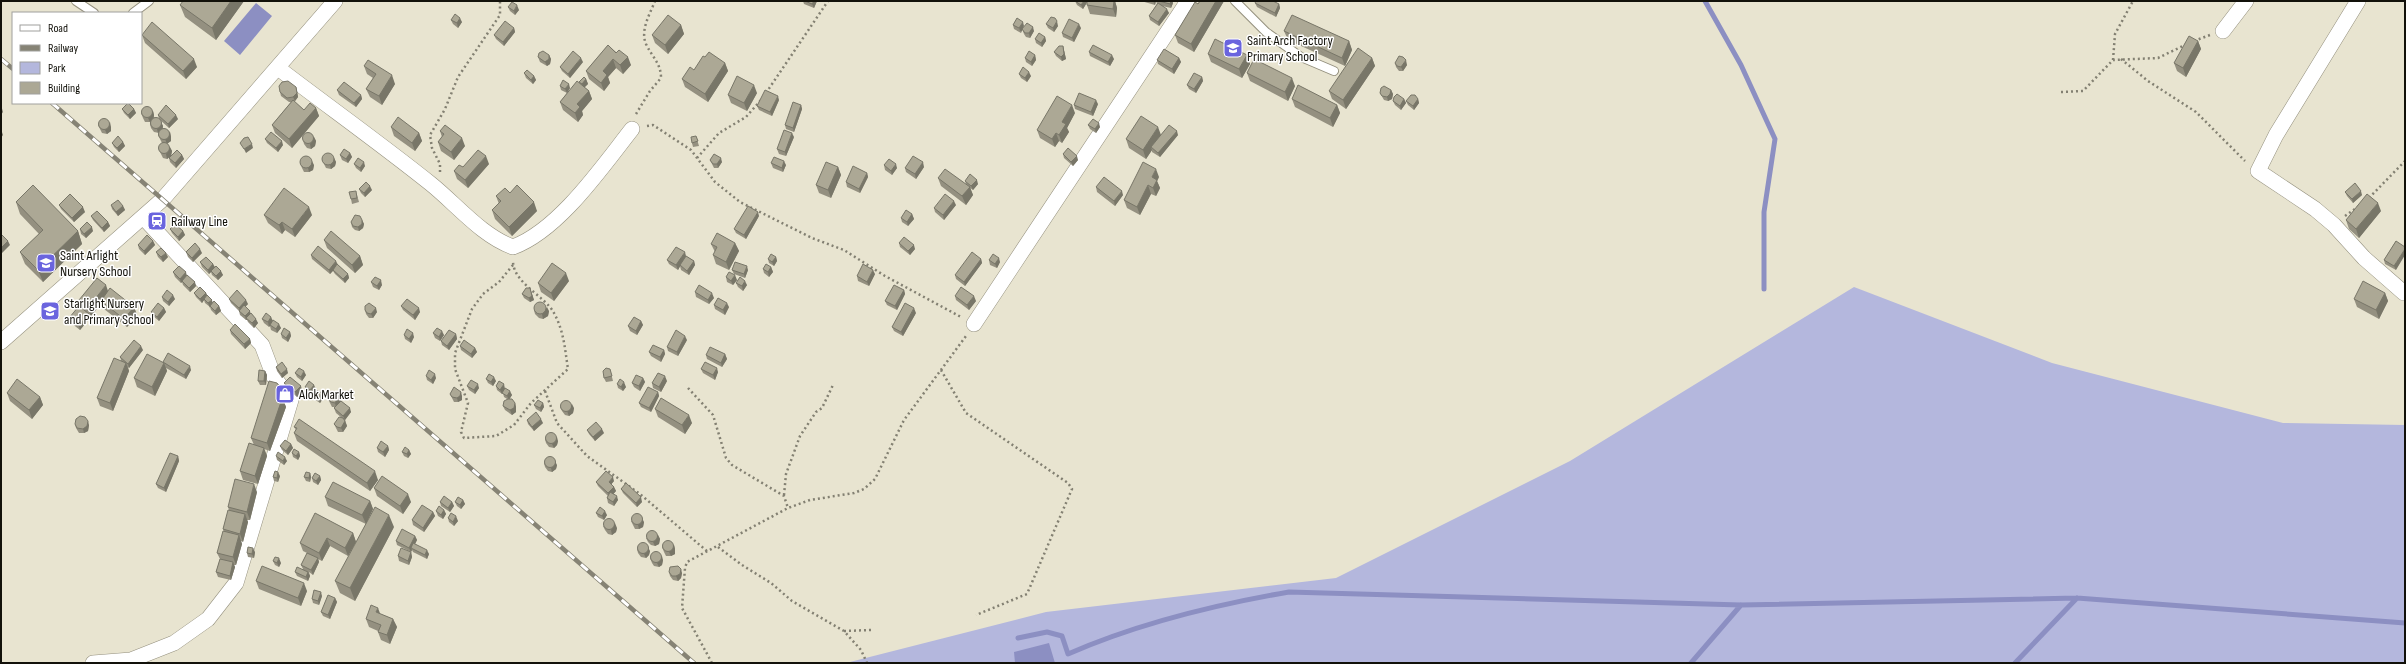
<svg xmlns="http://www.w3.org/2000/svg" width="2406" height="664" viewBox="0 0 2406 664" font-family="'Sofia Sans Condensed',sans-serif">
  <style>
    .green { fill: #b4b7dd }
    .water { fill: #8c8fc2 }
    .lines { fill: none; stroke-linecap: round; stroke-linejoin: round }
    .stream { stroke: #8c8fc2; stroke-width: 5 }
    .service-casing { stroke: #94907e; stroke-width: 10 }
    .minor-casing { stroke: #94907e; stroke-width: 16 }
    .path { stroke: #838072; stroke-width: 2.5; stroke-dasharray: 2 3; stroke-linecap: butt }
    .service { stroke: #fff; stroke-width: 8 }
    .minor { stroke: #fff; stroke-width: 15 }
    .rail-casing { stroke: #868375; stroke-width: 4.5 }
    .rail { stroke: #fff; stroke-width: 3; stroke-dasharray: 9; stroke-linecap: butt }
    .wall { fill: #949080 }
    .shaded-wall { fill: #787668 }
    .building { fill: #aca895; stroke: #787668 }
    .labels { text-anchor: middle; dominant-baseline: central; stroke-width: 3; stroke-linejoin: round; paint-order: stroke }
    .poi-label { font-size: 14px; fill: #12110a; stroke: #fff; text-anchor: start }
  </style>
  <rect width="100%" height="100%" fill="#e8e4d0"/>
  <path class="green" d="M1854,287l198,76 231,60 122,2v238h-1559l200,-51 290,-34 234,-117z"/>
  <path class="water" d="M256,3l16,13 -32,39 -16,-14z
    M1049,643l6,20h-40l-1,-11z"/>
  <g class="lines">
    <path class="stream" d="M1705,1l36,64 34,74 -11,73v77
      M1018,638l29,-6 15,4 6,18c71,-31 145,-49 221,-62l452,13 336,-7 328,25
      M1691,663l50,-58
      M2015,663l62,-65"/>
    <defs>
      <path id="service" d="M76,1l18,12
        M1235,1l31,31 35,25 33,14
        M133,13l16,-12"/>
      <path id="minor" d="M2358,1l-82,134 -18,36 57,38 19,16 30,33 40,35
        M2223,31l23,-30
        M278,68c51,39 103,76 153,116 26,21 51,52 82,63 46,-17 89,-80 119,-118
        M974,324l214,-323
        M1,342l162,-143 172,-198
        M93,663l38,-3 43,-17 34,-24 28,-36 55,-183 -17,-23 -12,-32 -119,-128"/>
    </defs>
    <use href="#service" class="service-casing"/>
    <use href="#minor" class="minor-casing"/>
    <path class="path" d="M2194,41l16,-6
      M2121,59l27,22 48,31 49,49
      M2113,60l2,-26 18,-33
      M2061,92l22,-1 30,-31 45,-2 29,-14
      M766,93l62,-92
      M636,114l14,-23 11,-13c0,-15 -9,-21 -15,-34 -6,-14 4,-30 9,-43
      M647,126l6,-1 38,25 24,32 25,20 72,36 32,12 41,26 76,41
      M697,158l22,-25 27,-16 15,-17
      M440,172v-8l-8,-16 -2,-13 15,-26 13,-32 42,-62v-14
      M2369,198l36,-37
      M2345,216l14,-10
      M513,265l-14,17 -16,12 -11,15 -17,44v16l13,34 -7,29 3,6 32,-2 18,-11 17,-22 37,-34c-3,-19 -4,-38 -14,-56 -9,-17 -41,-30 -41,-52
      M941,370l25,43 102,70 4,6 -45,105 -51,21
      M688,388l25,27 13,43 6,7 52,31 4,12
      M545,391l12,32 30,33 53,38 68,58
      M784,495l2,-21 14,-38 16,-24 6,-4 11,-23
      M718,547l24,18 29,18 21,18 52,30 17,19 6,13
      M844,631l27,-1
      M712,663l-30,-55 3,-40 2,-6 101,-54 22,-8 44,-7 10,-4 11,-10 29,-59 62,-84"/>
    <use href="#service" class="service"/>
    <use href="#minor" class="minor"/>
    <defs>
      <path id="rail" d="M1,59l12,10
        M52,103l642,560"/>
    </defs>
    <use href="#rail" class="rail-casing"/>
    <use href="#rail" class="rail"/>
  </g>
  <path class="wall" d="M244,1l-28,39 -31,-23 -5,-12z
    M803,1h14l-3,7 -10,-4z
    M1075,1h40l2,7 -1,9 -26,-3 -3,-9v-3l-4,7 -6,-4z
    M1141,1h15l-1,4z
    M1156,1h16l1,2 -2,5 -9,-2 7,7 -10,13 -9,-6 -1,-4 8,-12z
    M1200,1h24l-30,51 -16,-9 -3,-8z
    M1255,3l24,1 1,4 -4,9 -19,-10z
    M508,7l11,3 -4,5 -5,-4z
    M1017,18l4,15 -7,-4 -1,-4z
    M451,20l11,2 -4,6 -5,-4z
    M1046,24l12,2 -4,6 -6,-4z
    M681,25l3,9 -16,20 -13,-11 -3,-8z
    M514,28l1,4 -11,14 -8,-7 -2,-4z
    M1081,28l-7,14 -11,-5 -1,-4z
    M1022,29l12,2 -4,7 -4,-1 -2,-3z
    M1284,31l65,10 3,9 -7,16 -57,-26z
    M142,35l55,32 -11,12 -41,-36z
    M1045,37l1,4 -4,6 -6,-4 -1,-4z
    M2198,41l3,8 -15,28 -9,-6 -3,-8z
    M608,45l23,20 -8,9 -7,-6 -8,9 2,6 -6,8 -15,-12 -3,-8z
    M1063,46l3,13 -4,2 -6,-5 -2,-4z
    M1089,52l25,7 -4,7 -20,-10z
    M1208,54l39,1 3,9 -8,14 -31,-16z
    M549,55l2,4 -1,5 -3,2 -7,-4 -2,-5z
    M1035,55l1,5 -4,6 -6,-4 -1,-4z
    M705,57l20,6 3,8 -20,31 -23,-15 -3,-8 12,-9z
    M1179,58l2,4 -7,12 -16,-10 -1,-4z
    M1372,58l3,8 -29,43 -14,-10 -3,-8z
    M583,62l-13,16 -8,-7 -2,-4z
    M1395,63l12,2 -4,6h-4l-3,-4z
    M364,66l31,18 -13,21 -12,-8 -4,-8 7,-11 -6,-4z
    M524,73l10,3 2,4 -3,4 -7,-6z
    M1247,73l48,13 -7,15 -38,-20z
    M1019,74l12,2 -4,6 -6,-4z
    M1202,77l1,4 -7,12 -7,-4 -2,-4z
    M586,79l2,5 -4,3 5,4 3,8 -10,12 1,4 -5,7 -15,-12 -3,-8 7,-9 -6,-3 -1,-4 10,2 -3,5 13,-9 -1,-2z
    M296,87l1,4 1,6 -3,4 -1,1 10,8 12,-2 3,8 -27,32 -17,-15 -3,-8 19,-23h-2l-8,-6 -1,-4z
    M337,90l24,5 1,4 -6,8 -17,-12z
    M1391,90l2,4 -1,5 -4,2 -4,-1 -4,-7z
    M757,93l-10,18 -16,-8 -3,-8z
    M1292,99l45,6 3,8 -7,14 -38,-20z
    M1404,99l2,4 -5,7 -6,-5 -2,-4z
    M1418,99l1,4 -5,7 -6,-5 -2,-4z
    M779,100l-7,16 -13,-6 -2,-4z
    M1098,104l-5,12 -18,-7 -1,-4z
    M801,105l1,4 -8,23 -8,-3 -1,-4z
    M122,109h12l2,4 -6,6 -6,-6z
    M153,111l1,4v2l7,5 2,4v2l7,4 1,5v4l-4,2 5,8 -1,5 11,-1 2,4 -8,9 -6,-6 -1,-4 1,-2 -3,3 -4,-1 -4,-8 3,-7 -4,-8 1,-2 -5,-1 -3,-4 -1,-4v-2h-5l-2,-4 -2,-5z
    M1075,113l-8,15 2,4 -7,11 -3,-2 -4,6 -15,-9 -3,-8z
    M158,115l20,4 -9,9 -10,-9z
    M98,125l13,2v4l-4,3 -5,-1z
    M1088,125l12,2 -4,6 -6,-4z
    M391,127l28,6 3,8 -7,10 -21,-15z
    M440,131l25,15 -11,14 -13,-9 -3,-9 4,-5z
    M1161,135h17l-18,22 -8,-5v-2l-6,9 -17,-11 -3,-9z
    M696,136l3,10 -6,1 -1,-4z
    M314,137l2,4 -1,5 -4,3 -4,-1 -3,-4 -1,-4z
    M794,137l-8,19 -7,-2 -2,-5z
    M265,139l18,6 -5,7 -11,-9z
    M123,142l2,4 -6,6 -5,-5 -2,-4z
    M350,153l2,4 -4,6 -6,-3 -2,-5z
    M1063,154l15,6 -5,6 -9,-8z
    M334,158l2,4 -1,4 -4,3 -5,-1 -4,-8z
    M710,160l12,2 -4,6h-4z
    M300,163l14,2 -1,5 -4,2h-5l-2,-4z
    M771,163l15,2 -3,7 -10,-4z
    M354,164l11,2 -4,6 -5,-4z
    M489,164l-21,24 -11,-9 -3,-8 9,-4z
    M884,165l13,3 -5,7 -7,-5z
    M838,167l3,8 -10,23 -12,-5 -3,-8z
    M924,167l-8,12 -10,-7 -1,-4z
    M867,173l1,4 -8,16 -13,-6 -1,-5z
    M1159,177l-2,4 3,7 -4,8 -5,-2 -11,21 -13,-7 -3,-8z
    M938,178l28,6 -1,-3 13,3 -5,6 -3,-2 3,7 -7,10 -25,-19z
    M1096,187l27,8 -8,11 -18,-14z
    M359,189l13,1 -7,7 -4,-4z
    M2345,192l17,3 -9,8 -6,-7z
    M510,193l27,18 -25,25 -17,-17 -3,-9 7,-6 -3,-8z
    M357,195l2,7 -7,2 -1,-5z
    M16,202l62,29 4,13 -39,38 -18,-18 -5,-12 19,-18 -19,-20z
    M59,205l26,7 -11,10 -13,-13z
    M111,205l12,1 2,4 -7,6 -6,-7z
    M956,205l-12,15 -9,-8 -1,-4z
    M2381,211l-22,27 -10,-9 -3,-9z
    M912,214l2,5 -6,7 -6,-4 -1,-4z
    M264,215h48l-17,22 -10,-7 -3,4 -14,-11z
    M91,216l17,6 2,4 -6,6 -11,-12z
    M759,216l-13,23 -10,-6 -2,-4z
    M362,220l2,4 -1,4 -4,3 -4,-1 -3,-3 -1,-5z
    M80,229l13,2 -7,7 -5,-4z
    M170,229l13,2 2,4 -6,6 -7,-8z
    M324,240l36,16 3,9 -8,8 -28,-25z
    M153,241l2,4 -10,10 -6,-6 -1,-4z
    M2396,241v29l-11,-6 -1,-4z
    M735,243l4,8 -10,19 -13,-6 -3,-9 2,-3 -4,-8z
    M899,243l16,6 -5,6 -10,-8z
    M156,252l12,5 -5,5 -5,-5z
    M186,252l16,1 -9,9 -5,-5z
    M311,255l27,10 10,9 1,4 -4,5 -10,-9 -2,-3 -3,3 -18,-15z
    M686,256l8,5 1,4 -6,10 -8,-5 -1,-4 -2,4 -9,-6 -2,-4z
    M776,257l1,4 -3,5 -5,-3 -1,-4z
    M981,259l1,4 -17,23 -9,-7 -1,-4z
    M989,260l11,2 -3,6 -7,-3z
    M200,262l13,2 2,3 8,8 -5,5 -6,-5 -1,-3 -2,2 -7,-7z
    M771,267l2,5 -4,5 -5,-4 -1,-4z
    M732,270h16l-3,8 -11,-4z
    M173,272l14,3 9,11 -6,6 -7,-7 -1,-3 -1,1 -6,-6z
    M875,274l-6,12 -11,-5 -1,-5z
    M726,277l11,3 -4,5 -6,-3z
    M569,281l-15,20 -13,-9 -3,-9z
    M371,282l11,3 -3,5 -6,-3z
    M736,283l11,2 -4,6 -5,-4z
    M530,288l4,12 -4,2 -6,-4 -2,-4z
    M904,290l1,4 -8,16 -10,-5 -2,-4z
    M108,291l26,16 3,8 -10,12 -23,-18 -2,-6 -11,13 -2,-2 1,4 -10,12 -9,-7 -2,-5 13,-10 -3,-8z
    M695,292l19,6 -5,6 -13,-7z
    M194,293h12l1,2 6,8 6,3 2,5 -5,4 -5,-5 -1,-3 -5,-4 -1,-3 -2,3 -6,-6z
    M2385,293l3,8 -9,18 -22,-12 -3,-8z
    M955,296l21,5 -7,9 -13,-10z
    M162,297l13,2 -6,7 -6,-5z
    M229,299l19,5 -3,3 13,16 -4,5 -6,-6 -1,-2h-1l-6,-5 -1,-4 -8,-8z
    M714,305l15,2 -4,8 -10,-6z
    M401,306l19,6 -5,8 -12,-10z
    M164,308l2,4 -7,9 -6,-5 -2,-4z
    M365,310l12,2 -4,6h-4l-3,-4z
    M534,310l15,1 -1,5 -5,3 -4,-1 -4,-4z
    M916,313l-13,23 -9,-5 -2,-4z
    M262,319l11,2 8,7 -4,5 -6,-3 -1,-4 -1,1 -5,-4z
    M641,321l2,4 -6,10 -7,-4 -2,-5z
    M230,330l20,9 1,4 -6,6 -14,-15z
    M290,332l1,4 -3,6 -6,-4 -1,-4z
    M433,333l11,2 -4,6 -5,-3z
    M456,334l1,5 -8,11 -7,-5 -1,-4z
    M404,335l10,2 -3,6 -6,-4z
    M687,340l-9,16 -10,-5 -1,-4z
    M460,346l15,2 2,4 -5,6 -11,-8z
    M143,350l-14,18 -1,-1 1,4 -16,40 -13,-5 -3,-8 24,-38 -1,-3z
    M664,350l1,4 -4,8 -10,-6 -2,-4z
    M725,354l2,5 -5,8 -15,-8 -1,-4z
    M163,362l28,8 -5,9 -20,-11 1,3 -12,25 -18,-9 -3,-9z
    M276,367l12,6 -6,5 -5,-7z
    M610,369l3,12 -7,1 -2,-4z
    M701,369l17,3 -3,8 -12,-7z
    M265,371l2,4 -1,10h-6l-2,-4z
    M295,373l11,2 -4,6 -5,-4z
    M426,376l10,2 -3,6 -6,-4z
    M643,378l2,4 -5,9 -6,-4 -2,-4z
    M486,379l10,2 -3,5 -5,-3z
    M667,381l-6,11 -8,-4 -1,-5z
    M284,383l18,7 -5,7 -11,-10z
    M617,384l9,3 -3,4 -5,-3z
    M467,386l12,2 -4,6 -6,-4z
    M496,386l9,2 7,7 -3,4 6,4 1,4v5l-4,3 -7,-5 -2,-4 4,-7 -3,-2 -1,-4 -1,1 -5,-4z
    M280,387l3,8 -1,2 4,10 -16,44 -6,-2 3,7 -9,28 -15,-4 -3,-9 14,-26 -3,-7z
    M305,387l11,2 -4,5 -6,-3z
    M658,392l1,4 -8,16 -10,-5 -2,-4z
    M7,393l33,4 3,8 -11,14 -22,-18z
    M450,394l12,2v4l-4,2h-4z
    M313,395l11,2 -4,6 -6,-4z
    M339,396l2,5 10,11 -6,8 2,6 -4,6h-5l-4,-8 8,-6 -6,-5 -2,-5 1,-1h-3l-4,-8z
    M543,403l1,4 -3,5 -5,-3 -2,-4z
    M560,407l14,1 -1,5 -4,3 -4,-1 -3,-4z
    M655,409l37,14 -7,11 -27,-17z
    M527,420l16,3 -9,8 -6,-7z
    M75,424l14,1 -1,6 -4,2h-5l-3,-5z
    M294,427l84,53 -8,11 -73,-50 -3,-8 2,-3z
    M587,430l17,3 -9,8 -6,-7z
    M545,439l13,2 -1,4 -3,3 -5,-1 -3,-4z
    M291,444l2,4 -5,7 -6,-5 -2,-4z
    M388,446l1,4 -4,7 -7,-5 -1,-4z
    M409,450l2,4 -3,4 -4,-2 -2,-4z
    M299,452l1,4 -2,4 -5,-3 -1,-4z
    M178,456l1,5 -13,31 -8,-4 -2,-4z
    M276,456l11,5 -3,4 -7,-5z
    M544,463l13,2 -1,4 -4,3 -4,-1 -3,-4z
    M310,473l1,4 -1,5 -4,-1 -2,-4z
    M280,476l-2,6 -4,-1 -1,-4z
    M320,476l1,4 -3,5 -5,-3 -1,-4z
    M614,481l-3,3 3,3 2,4 -3,3 5,6 -4,6 -6,-3 -1,-5 1,-2 -10,-10 -2,-4z
    M374,488l37,14 -8,12 -26,-18z
    M621,489l21,13 -5,5 -14,-14z
    M257,492l-7,28h-3l1,2 -5,20 -2,-1 1,3 -6,21h-2l1,2 -4,13 -13,-3 -2,-5 4,-13 -3,-6 7,-21 -1,-3 6,-19 -1,-3z
    M325,497l45,4 3,8 -7,15 -38,-18z
    M463,500l2,4 -4,5 -4,-3 -2,-4z
    M440,502h12l2,4 -4,6 -9,-6z
    M444,510l2,4 -3,5 -5,-3 -2,-5z
    M433,512l2,4 -11,16 -11,-7 -1,-5z
    M596,513l11,2 -3,5 -6,-3z
    M448,518l10,3 -4,5 -5,-4z
    M631,521l13,1 -1,5 -4,2h-4z
    M603,526l14,2 -1,4 -4,3 -4,-1 -3,-4z
    M394,527l-39,74 -15,-8 -5,-12z
    M353,533l3,9 -8,14 -18,-10 -8,15 -4,-2 1,3 -6,13 -4,-3 1,4 -2,5 -11,-5 -2,-4 8,-3 -2,-4 6,-12 -4,-2 -3,-8z
    M658,535l2,4 -1,5 -4,2 -4,-1 -3,-3 -2,-4z
    M415,536l2,4 -2,4 14,10 -2,5 -14,-7 -1,-2 -1,2 -14,-7 -1,-4z
    M674,545l1,4v5l-4,2h-5l-2,-4 -2,-5z
    M637,549l13,2 -1,4 -3,3 -5,-1 -3,-4z
    M255,552l-1,6 -6,-1 -1,-4z
    M411,552l1,5 -3,8 -10,-4 -1,-5z
    M650,558l13,2 -1,5 -3,2 -5,-1 -2,-3z
    M273,561l8,2 -2,4 -4,-2z
    M669,572l13,1 -1,5 -3,3 -5,-1 -3,-4z
    M256,581l51,10 -6,15 -42,-17z
    M322,596l-3,9 -6,-2 -1,-4z
    M335,598l2,4 -7,17 -7,-3 -2,-4z
    M380,614l13,5 4,8 -7,17 -9,-4 -3,-8v-1l-9,-4 -3,-8z"/>
  <path class="shaded-wall" d="M231,1h13l-28,39 -4,-12z
    M814,1h3l-3,7 -2,-4z
    M1084,1h4l-5,8 -2,-4z
    M1114,1h1l2,7 -1,9 -3,-8z
    M1153,1h3l-1,4z
    M1171,1h1l1,2 -2,5 -1,-4z
    M1216,1h8l-30,51 -3,-8z
    M1279,4l1,4 -4,9 -1,-4z
    M517,5l2,5 -4,5 -1,-4z
    M1167,9l2,4 -10,13 -1,-4z
    M460,18l2,4 -4,6 -1,-5z
    M1057,21l1,5 -4,6 -1,-4z
    M1023,22l1,4 -3,7 -2,-5z
    M1079,24l2,4 -7,14 -2,-4z
    M681,25l3,9 -16,20 -3,-9z
    M1033,27l1,4 -4,7 -1,-5z
    M514,28l1,4 -11,14 -1,-4z
    M1045,37l1,4 -4,6 -1,-4z
    M1349,41l3,9 -7,16 -3,-8z
    M2198,41l3,8 -15,28 -3,-9z
    M1063,46l3,13 -4,2 -1,-4z
    M549,55l2,4 -1,5 -3,2 -2,-4z
    M1035,55l1,5 -4,6 -1,-4z
    M1112,55l2,4 -4,7 -2,-4z
    M1247,55l3,9 -8,14 -3,-9z
    M628,57l3,8 -8,9 -3,-9z
    M581,58l2,4 -13,16 -2,-4z
    M1179,58l2,4 -7,12 -2,-5z
    M1372,58l3,8 -29,43 -3,-9z
    M194,59l3,8 -11,12 -3,-8z
    M613,59l3,9 -8,9 2,6 -6,8 -3,-8 2,-12z
    M1406,60l1,5 -4,6 -2,-4z
    M725,63l3,8 -20,31 -3,-8z
    M1029,72l2,4 -4,6 -2,-4z
    M392,75l3,9 -13,21 -3,-9z
    M534,76l2,4 -3,4 -2,-4z
    M1202,77l1,4 -7,12 -2,-4z
    M1292,78l3,8 -7,15 -3,-9z
    M586,79l2,5 -5,5 -1,-5z
    M569,84l1,4 -3,5 -2,-4z
    M754,85l3,8 -10,18 -3,-8z
    M296,87l1,4 1,6 -3,4 -2,-4z
    M1391,90l2,4 -1,5 -4,2 -1,-4z
    M589,91l3,8 -10,12 1,4 -5,7 -3,-9 2,-9z
    M361,95l1,4 -6,8 -2,-4z
    M778,96l1,4 -7,16 -2,-4z
    M1404,99l2,4 -5,7 -1,-4z
    M1418,99l1,4 -5,7 -1,-4z
    M1096,100l2,4 -5,12 -2,-4z
    M1,105l2,7 -2,3z
    M801,105l1,4 -8,23 -1,-4z
    M1072,105l3,8 -8,15 2,4 -7,11 -3,-8 3,-13z
    M1337,105l3,8 -7,14 -3,-9z
    M316,108l3,8 -27,32 -3,-9z
    M134,109l2,4 -6,6 -2,-4z
    M153,111l1,4 -1,5 -3,2 -2,-4z
    M176,115l2,4 -9,9 -1,-4z
    M110,122l1,5v4l-4,3 -2,-4z
    M161,122l2,4 -1,4 -4,3 -1,-4z
    M1099,123l1,4 -4,6 -1,-4z
    M1158,127l3,8 -10,12 1,3 -6,9 -3,-9z
    M1,129l2,6 -2,3z
    M1177,131l1,4 -18,22 -2,-4z
    M170,132l1,5v4l-4,3 -2,-5z
    M419,133l3,8 -7,10 -3,-8z
    M792,133l2,4 -8,19 -1,-4z
    M1056,133l3,8 -4,6 -3,-8z
    M314,137l2,4 -1,5 -4,3 -1,-5z
    M462,138l3,8 -11,14 -3,-8z
    M282,141l1,4 -5,7 -2,-4z
    M123,142l2,4 -6,6 -2,-4z
    M252,144l1,4 -7,5 -2,-4z
    M170,147l2,4 -1,5 -4,3 -1,-5z
    M350,153l2,4 -4,6 -2,-4z
    M182,155l2,4 -8,9 -1,-5z
    M486,156l3,8 -21,24 -3,-8z
    M1077,156l1,4 -5,6 -2,-4z
    M334,158l2,4 -1,4 -4,3 -1,-4z
    M721,158l1,4 -4,6 -1,-4z
    M312,161l2,4 -1,5 -4,2 -1,-4z
    M784,161l2,4 -3,7 -1,-4z
    M364,162l1,4 -4,6 -1,-4z
    M923,162l1,5 -8,12 -1,-5z
    M896,164l1,4 -5,7 -1,-4z
    M838,167l3,8 -10,23 -3,-8z
    M1156,169l3,8 -2,4 3,7 -4,8 -3,-8 -1,-11z
    M867,173l1,4 -8,16 -1,-4z
    M977,180l1,4 -5,6 -2,-4z
    M1148,185l3,9 -11,21 -3,-8z
    M370,186l2,4 -7,7 -1,-4z
    M970,187l3,8 -7,10 -4,-9z
    M1122,191l1,4 -8,11 -1,-5z
    M2361,191l1,4 -9,8 -1,-4z
    M954,201l2,4 -12,15 -1,-5z
    M534,202l3,9 -25,25 -3,-9z
    M2378,203l3,8 -22,27 -3,-9z
    M123,206l2,4 -7,6 -2,-4z
    M83,207l2,5 -11,10 -2,-4z
    M309,207l3,8 -17,22 -3,-8z
    M758,212l1,4 -13,23 -2,-4z
    M912,214l2,5 -6,7 -1,-4z
    M362,220l2,4 -1,4 -4,3 -1,-4z
    M108,222l2,4 -6,6 -2,-4z
    M282,222l3,8 -3,4 -3,-9z
    M92,227l1,4 -7,7 -2,-4z
    M78,231l4,13 -39,38 -5,-12z
    M183,231l2,4 -6,6 -1,-4z
    M8,241l2,4 -9,9v-6z
    M153,241l2,4 -10,10 -1,-4z
    M735,243l4,8 -10,19 -3,-8z
    M914,245l1,4 -5,6 -2,-4z
    M200,249l2,4 -9,9 -1,-4z
    M2405,249v6l-9,15 -2,-4z
    M685,252l1,4 -8,14 -2,-5z
    M166,253l2,4 -5,5 -2,-5z
    M360,256l3,9 -8,8 -3,-8z
    M776,257l1,4 -3,5 -2,-4z
    M999,258l1,4 -3,6 -2,-4z
    M981,259l1,4 -17,23 -1,-4z
    M336,261l2,4 -8,9 -1,-4z
    M694,261l1,4 -6,10 -2,-4z
    M213,264l2,4 -4,3v1l-2,2 -1,-4z
    M747,266l1,4 -3,8 -1,-4z
    M771,267l2,5 -4,5 -1,-5z
    M873,270l2,4 -6,12 -2,-4z
    M221,271l2,4 -5,5 -2,-4z
    M186,272l1,5 -5,4v1l-1,1 -1,-4z
    M566,273l3,8 -15,20 -3,-8z
    M348,274l1,4 -4,5 -2,-4z
    M735,275l2,5 -4,5 -2,-4z
    M381,280l1,5 -3,5 -2,-4z
    M745,281l2,4 -4,6 -1,-5z
    M195,282l1,4 -6,6 -1,-4z
    M106,285l3,9 -8,7 1,2 -11,13 -3,-8z
    M530,288l4,12 -4,2 -1,-4z
    M904,290l1,4 -8,16 -2,-4z
    M206,293l2,4 -4,2v1l-2,3 -2,-4z
    M712,293l2,5 -5,6 -1,-4z
    M2385,293l3,8 -9,18 -3,-9z
    M173,295l2,4 -6,7 -1,-4z
    M974,296l2,5 -7,9 -2,-5z
    M212,300l1,4 -3,2v2l-2,-5z
    M246,300l2,4 -8,8 -1,-4z
    M727,303l2,4 -4,8 -2,-5z
    M219,306l2,5 -5,4 -1,-4z
    M134,307l3,8 -10,12 -3,-8z
    M547,307l2,4 -1,5 -5,3 -1,-5z
    M164,308l2,4 -7,9 -2,-4z
    M376,308l1,4 -4,6 -2,-4z
    M419,308l1,4 -5,8 -2,-5z
    M914,308l2,5 -13,23 -2,-4z
    M250,311l1,4 -5,3 1,2h-1l-1,-4z
    M89,314l1,4 -10,12 -1,-4z
    M271,317l2,4 -4,6 -1,-5z
    M256,319l2,4 -4,5 -2,-5z
    M641,321l2,4 -6,10 -1,-4z
    M279,324l2,4 -4,5 -1,-4z
    M442,331l2,4 -4,6 -1,-4z
    M290,332l1,4 -3,6 -2,-4z
    M413,333l1,4 -3,6 -2,-4z
    M456,334l1,5 -8,11 -2,-4z
    M685,336l2,4 -9,16 -1,-4z
    M250,339l1,4 -6,6 -1,-5z
    M141,346l2,4 -14,18 -1,-4z
    M475,348l2,4 -5,6 -1,-4z
    M664,350l1,4 -4,8 -1,-5z
    M725,354l2,5 -5,8 -1,-4z
    M126,363l3,8 -16,40 -3,-8z
    M164,363l3,8 -12,25 -3,-9z
    M190,366l1,4 -5,9 -2,-4z
    M717,368l1,4 -3,8 -2,-5z
    M287,369l1,4 -6,5 -1,-4z
    M265,371l2,4 -1,10 -2,-4z
    M304,371l2,4 -4,6 -1,-4z
    M435,374l1,4 -3,6 -2,-4z
    M665,376l2,5 -6,11 -2,-5z
    M494,377l2,4 -3,5 -2,-4z
    M643,378l2,4 -5,9 -1,-5z
    M624,382l2,5 -3,4 -2,-4z
    M478,384l1,4 -4,6 -1,-4z
    M504,384l1,5 -3,5 -2,-4z
    M314,385l2,4 -4,5 -2,-4z
    M301,386l1,4 -5,7 -2,-5z
    M280,387l3,8 -1,2 4,10 -16,44 -3,-8 12,-45 -1,-6z
    M510,391l2,4 -3,5 -2,-4z
    M461,392l1,4v4l-4,2 -1,-4z
    M658,392l1,4 -8,16 -2,-4z
    M322,393l2,4 -4,6 -2,-4z
    M339,396l2,5 -5,6 -1,-4z
    M40,397l3,8 -11,14 -3,-9z
    M515,403l1,4v5l-4,3 -2,-5z
    M543,403l1,4 -3,5 -1,-4z
    M572,404l2,4 -1,5 -4,3 -2,-5z
    M350,408l1,4 -6,8 -2,-4z
    M689,415l3,8 -7,11 -3,-9z
    M541,419l2,4 -9,8 -2,-4z
    M88,421l1,4 -1,6 -4,2 -1,-4z
    M345,421l2,5 -4,6 -2,-4z
    M602,429l2,4 -9,8 -2,-4z
    M557,437l1,4 -1,4 -3,3 -2,-4z
    M291,444l2,4 -5,7 -2,-4z
    M388,446l1,4 -4,7 -2,-5z
    M264,448l3,8 -9,28 -3,-8z
    M409,450l2,4 -3,4 -1,-4z
    M299,452l1,4 -2,4 -2,-4z
    M178,456l1,5 -13,31 -2,-4z
    M285,457l2,4 -3,4 -1,-4z
    M555,461l2,4 -1,4 -4,3 -1,-4z
    M375,471l3,9 -8,11 -3,-8z
    M278,472l2,4 -2,6 -1,-4z
    M310,473l1,4 -1,5 -1,-4z
    M320,476l1,4 -3,5 -2,-4z
    M613,477l1,4 -4,5 -1,-4z
    M254,484l3,8 -7,28 -3,-8z
    M614,487l2,4 -6,7 -2,-5z
    M408,494l3,8 -8,12 -3,-8z
    M617,496l1,4 -4,6 -1,-4z
    M641,497l1,5 -5,5 -1,-4z
    M463,500l2,4 -4,5 -1,-4z
    M370,501l3,8 -7,15 -4,-9z
    M452,502l2,4 -4,6 -2,-4z
    M444,510l2,4 -3,5 -2,-4z
    M605,511l2,4 -3,5 -2,-4z
    M433,512l2,4 -11,16 -1,-4z
    M245,514l3,8 -5,20 -3,-8z
    M389,515l5,12 -39,74 -5,-13z
    M456,516l2,5 -4,5 -1,-4z
    M642,518l2,4 -1,5 -4,2 -1,-4z
    M615,523l2,5 -1,4 -4,3 -1,-5z
    M353,533l3,9 -8,14 -3,-8z
    M239,535l3,9 -6,21 -3,-8z
    M658,535l2,4 -1,5 -4,2 -2,-4z
    M415,536l2,4 -4,8h-2l1,2 -1,2 -2,-4z
    M327,538l3,8 -8,15 -3,-8z
    M674,545l1,4v5l-4,2 -2,-4z
    M648,547l2,4 -1,4 -3,3 -2,-4z
    M253,548l2,4 -1,6 -2,-4z
    M427,550l2,4 -2,5 -2,-4z
    M411,552l1,5 -3,8 -1,-4z
    M662,556l1,4 -1,5 -3,2 -2,-4z
    M279,558l2,5 -2,4 -2,-4z
    M318,558l1,4 -6,13 -2,-5z
    M233,562l2,5 -4,13 -1,-4z
    M681,569l1,4 -1,5 -3,3 -2,-5z
    M308,572l2,4 -2,5 -2,-4z
    M304,583l3,8 -6,15 -3,-8z
    M321,592l1,4 -3,9 -1,-4z
    M335,598l2,4 -7,17 -2,-4z
    M378,608l3,8 -5,-4z
    M393,619l4,8 -7,17 -3,-9z"/>
  <path class="building" d="M183,1h48l-19,27 -32,-23z
    M805,1h9l-2,3z
    M1075,1h9l-3,4z
    M1087,1h27l-1,8 -26,-4z
    M1159,1h12l-1,3z
    M1200,1h16l-25,43 -16,-9 20,-33 3,2z
    M1256,1h17l6,3 -4,9 -20,-10z
    M512,2l5,3 -3,6 -6,-4z
    M1158,3l9,6 -9,13 -9,-6z
    M455,14l5,4 -3,5 -6,-3z
    M668,15l13,10 -16,20 -13,-10z
    M1292,15l57,26 -7,17 -58,-27z
    M1051,17l4,1 2,3 -4,7 -7,-4z
    M1017,18l6,4 -4,6 -6,-3z
    M1069,19l10,5 -7,14 -10,-5z
    M505,21l9,7 -11,14 -9,-7z
    M152,22l42,37 -11,12 -41,-36z
    M1027,23l6,4 -4,6h-4l-3,-4z
    M1039,33l6,4 -4,6 -6,-4z
    M2189,36l9,5 -15,27 -9,-5z
    M1215,39l32,16 -8,14 -31,-15z
    M608,45l8,8 3,-3 9,7 -8,8 -7,-6 -10,12 4,4 -6,8 -15,-12z
    M1093,45l19,10 -4,7 -19,-10z
    M1059,46h4l1,8 -3,3 -7,-5z
    M1358,48l14,10 -29,42 -14,-9z
    M1164,49l15,9 -7,11 -15,-9z
    M543,51l6,4v4l-4,3 -7,-5 1,-4z
    M573,51l8,7 -13,16 -8,-7z
    M1029,51l6,4 -4,7 -6,-4z
    M709,52l16,11 -20,31 -23,-15 8,-12 4,3 9,-14 2,1z
    M1399,56l4,1 3,3 -5,7 -4,-1 -2,-3z
    M1254,59l38,19 -7,14 -38,-19z
    M368,60l24,15 -13,21 -13,-7 10,-15 -12,-8z
    M1023,67l6,5 -4,6 -6,-4z
    M527,70l7,6 -3,4 -7,-7z
    M1194,73l8,4 -8,12 -7,-4z
    M737,76l17,9 -10,18 -16,-8z
    M584,77l2,2 -4,5 -3,-2z
    M563,80l6,4 -4,5 -5,-3z
    M288,81l8,6 1,6 -4,4 -6,1 -7,-6 -1,-6 3,-4z
    M577,81l12,10 -12,13 3,3 -5,6 -15,-11z
    M344,82l17,13 -7,8 -17,-13z
    M1298,85l39,20 -7,13 -38,-19z
    M1384,86l7,4 -1,4 -3,3 -5,-1 -2,-3 1,-5z
    M765,90l13,6 -8,16 -13,-6z
    M1079,93l17,7 -5,12 -17,-7z
    M1397,94l7,5 -4,7 -7,-5 1,-4z
    M1411,95h4l3,4 -5,7 -7,-5z
    M1057,96l15,9 -10,17 4,2 -7,11 -3,-2 -4,6 -15,-9z
    M293,100l11,10 6,-7 6,5 -27,31 -17,-14z
    M793,102l8,3 -8,23 -8,-3z
    M128,103l6,6 -6,6 -6,-6z
    M166,105l10,10 -8,9 -10,-9z
    M141.5 112a5.5 5.5 0 1 1 11 0a5.5 5.5 0 1 1-11 0Z
    M1141,116l17,11 -15,23 -17,-11z
    M398,117l21,16 -7,10 -21,-16z
    M150.5 123a5.5 5.5 0 1 1 11 0a5.5 5.5 0 1 1-11 0Z
    M98.5 124a5.5 5.5 0 1 1 11 0a5.5 5.5 0 1 1-11 0Z
    M1093,119l6,4 -4,6 -7,-4z
    M445,125l17,13 -11,14 -13,-10 6,-8 -4,-3z
    M1169,125l8,6 -19,22 -7,-6z
    M158.5 134a5.5 5.5 0 1 1 11 0a5.5 5.5 0 1 1-11 0Z
    M784,130l8,3 -7,19 -8,-3z
    M271,132l11,9 -6,7 -11,-9z
    M302.5 138a5.5 5.5 0 1 1 11 0a5.5 5.5 0 1 1-11 0Z
    M118,136l5,6 -6,6 -5,-5z
    M696,136l2,5 -6,2 -1,-6z
    M248,137l4,7 -8,5 -4,-6 4,-5z
    M158.5 148a5.5 5.5 0 1 1 11 0a5.5 5.5 0 1 1-11 0Z
    M1068,148l9,8 -6,6 -8,-8z
    M344,149l6,4 -4,6 -6,-4z
    M177,150l5,5 -7,8 -6,-5z
    M478,150l8,6 -21,24 -11,-9 5,-6 4,2z
    M322 159a6 6 0 1 1 12 0a6 6 0 1 1-12 0Z
    M714,154l7,4 -4,6h-4l-3,-4z
    M913,156l10,6 -8,12 -10,-6z
    M300 162a6 6 0 1 1 12 0a6 6 0 1 1-12 0Z
    M774,157l10,4 -2,7 -11,-5z
    M358,158l6,4 -4,6 -6,-4z
    M889,159l7,5 -5,7 -7,-6z
    M826,162l12,5 -10,23 -12,-5z
    M1143,162l13,7 -4,8 5,3 -4,8 -5,-3 -11,22 -13,-7z
    M853,166l14,7 -8,16 -13,-7z
    M945,169l25,18 -8,9 -24,-18z
    M970,174l7,6 -6,6 -6,-5z
    M1104,177l18,14 -8,10 -18,-14z
    M366,182l4,4 -6,7 -5,-4z
    M2355,183l6,8 -9,8 -7,-7z
    M33,185l45,46 -40,39 -18,-18 23,-22 -27,-28z
    M517,185l17,17 -25,25 -17,-17 9,-9 -5,-5 9,-8 5,5z
    M284,188l25,19 -17,22 -10,-7 -3,3 -15,-10z
    M356,191l1,7 -6,1 -2,-7z
    M70,194l13,13 -11,11 -13,-13z
    M945,194l9,7 -11,14 -9,-7z
    M2367,194l11,9 -22,26 -10,-9z
    M118,200l5,6 -7,6 -5,-7z
    M748,206l10,6 -14,23 -10,-6z
    M906,210l6,4 -5,8 -6,-4z
    M97,211l11,11 -6,6 -11,-12z
    M355,215l5,1 2,4v4l-4,3 -5,-1 -2,-4z
    M87,222l5,5 -8,7 -4,-5z
    M175,224l8,7 -5,6 -8,-8z
    M331,231l29,25 -8,9 -28,-25z
    M717,233l18,10 -9,19 -13,-7 4,-8 -6,-3z
    M1,234l7,7 -7,7z
    M147,235l6,6 -9,10 -6,-6z
    M904,237l10,8 -6,6 -9,-8z
    M2396,241l9,6v2l-11,17 -10,-6z
    M195,243l5,6 -8,9 -6,-6z
    M318,246l18,15 -7,9 -18,-15z
    M676,247l9,5 -9,13 -9,-5z
    M161,248l5,5 -5,4 -5,-5z
    M972,252l9,7 -17,23 -9,-7z
    M771,254l5,3 -4,5 -4,-3z
    M993,254l6,4 -4,6 -6,-4z
    M686,256l8,5 -7,10 -7,-6z
    M206,257l7,7 -5,6 -8,-8z
    M735,262l12,4 -3,8 -12,-4z
    M552,263l14,10 -15,20 -13,-10z
    M337,264l11,10 -5,5 -10,-9z
    M766,264l5,3 -3,5 -5,-3z
    M863,264l10,6 -6,12 -10,-6z
    M179,266l7,6 -6,7 -7,-7z
    M216,266l5,5 -5,5 -5,-5z
    M729,272l6,3 -4,6 -5,-4z
    M187,275l8,7 -6,6 -7,-7z
    M375,277l6,3 -4,6 -6,-4z
    M740,277l5,4 -3,5 -6,-3z
    M97,278l9,7 -18,23 -9,-8z
    M2363,281l22,12 -9,17 -22,-11z
    M699,285l13,8 -4,7 -13,-8z
    M894,285l10,5 -9,16 -10,-5z
    M200,287l6,6 -6,6 -6,-6z
    M961,287l13,9 -7,9 -12,-9z
    M110,288l24,19 -10,12 -23,-18z
    M526,288h4l2,8 -3,2 -7,-4z
    M167,290l6,5 -5,7 -6,-5z
    M237,290l9,10 -7,8 -10,-9z
    M207,295l5,5 -4,3 -4,-4z
    M718,298l9,5 -4,7 -9,-5z
    M407,299l12,9 -6,7 -12,-9z
    M214,301l5,5 -4,5 -5,-5z
    M534 308a6 6 0 1 1 12 0a6 6 0 1 1-12 0Z
    M158,303l6,5 -7,9 -6,-5z
    M369,303l7,5 -5,6 -4,-1 -2,-3v-4z
    M905,303l9,5 -13,24 -9,-5z
    M244,305l6,6 -5,5 -6,-5z
    M79,306l10,8 -10,12 -10,-8z
    M251,313l5,6 -4,4 -6,-5z
    M266,313l5,4 -3,5 -6,-3z
    M634,317l7,4 -5,10 -8,-5z
    M273,320l6,4 -3,5 -6,-4z
    M235,324l15,15 -6,5 -14,-14z
    M284,328l6,4 -4,6 -5,-4z
    M437,328l5,3 -3,6 -6,-4z
    M407,329l6,4 -4,6 -5,-4z
    M449,330l7,4 -9,12 -6,-5z
    M676,330l9,6 -8,16 -10,-5z
    M134,340l7,6 -13,18 -8,-7z
    M464,340l11,8 -4,6 -11,-8z
    M653,345l11,5 -4,7 -11,-5z
    M710,347l15,7 -4,9 -15,-8z
    M168,353l22,13 -6,9 -21,-13z
    M147,354l17,9 -12,24 -18,-9z
    M114,358l12,5 -16,40 -13,-5z
    M282,362l5,7 -6,5 -5,-7z
    M705,362l12,6 -4,7 -12,-6z
    M299,368l5,3 -3,6 -6,-4z
    M606,368l4,1 2,7 -8,2 -1,-7z
    M259,370l6,1 -1,10h-6z
    M429,370l6,4 -4,6 -5,-4z
    M658,373l7,3 -6,11 -7,-4z
    M489,374l5,3 -3,5 -5,-3z
    M636,375l7,3 -4,8 -7,-3z
    M290,377l11,9 -6,6 -11,-9z
    M17,379l23,18 -11,13 -22,-17z
    M620,379l4,3 -3,5 -4,-3z
    M471,380l7,4 -4,6 -7,-4z
    M269,381l8,2 3,4 -2,5h2l-1,6 3,1 -15,44 -16,-5z
    M309,381l5,4 -4,5 -5,-3z
    M499,381l5,3 -4,6 -4,-4z
    M454,387l7,5 -1,4 -3,2 -5,-1 -2,-3z
    M648,387l10,5 -9,16 -10,-5z
    M505,388l5,3 -3,5 -5,-3z
    M316,390l6,3 -4,6 -5,-4z
    M333,392l6,4 -4,7 -4,-1 -3,-3z
    M661,398l28,17 -7,10 -27,-16z
    M508,399h4l3,4 -1,5 -4,2 -7,-4 1,-5z
    M538,400l5,3 -3,5 -6,-3z
    M560.5 406a5.5 5.5 0 1 1 11 0a5.5 5.5 0 1 1-11 0Z
    M341,401l9,7 -7,8 -9,-8z
    M536,412l5,7 -9,8 -5,-7z
    M80,416l5,1 3,4 -1,5 -4,3 -6,-1 -2,-4 1,-5z
    M339,417l4,1 2,3 -4,7 -4,-1 -3,-3z
    M299,419l76,52 -8,12 -73,-50 3,-5 -3,-1z
    M596,422l6,7 -9,8 -6,-7z
    M545.5 438a5.5 5.5 0 1 1 11 0a5.5 5.5 0 1 1-11 0Z
    M285,440l6,4 -5,7 -6,-5z
    M381,441l7,5 -5,6 -6,-4z
    M249,443l15,5 -9,28 -15,-5z
    M405,447l4,3 -2,4 -5,-2z
    M294,449l5,3 -3,4 -4,-3z
    M278,452l7,5 -2,4 -7,-5z
    M170,453l8,3 -14,32 -8,-4z
    M544.5 462a5.5 5.5 0 1 1 11 0a5.5 5.5 0 1 1-11 0Z
    M275,471l3,1 -1,6 -4,-1z
    M606,471l7,6 -4,5 5,5 -6,6 -12,-11z
    M306,472l4,1 -1,5 -5,-1z
    M315,473l5,3 -4,5 -4,-3z
    M382,476l26,18 -8,12 -26,-18z
    M235,479l19,5 -7,28 -19,-5z
    M333,482l37,19 -8,14 -37,-18z
    M626,483l15,14 -5,6 -15,-14z
    M610,492l7,4 -4,6 -6,-4z
    M444,496l8,6 -4,6 -8,-6z
    M458,497l5,3 -3,5 -5,-3z
    M422,505l11,7 -10,16 -11,-8z
    M439,506l5,4 -3,5 -5,-4z
    M375,507l14,8 -39,73 -15,-7z
    M600,507l5,4 -3,5 -6,-3z
    M228,510l17,4 -5,20 -17,-5z
    M315,513l38,20 -8,15 -18,-10 -8,15 -19,-10z
    M451,513l5,3 -3,6 -5,-4z
    M631.5 519a5.5 5.5 0 1 1 11 0a5.5 5.5 0 1 1-11 0Z
    M603.5 524a5.5 5.5 0 1 1 11 0a5.5 5.5 0 1 1-11 0Z
    M402,529l13,7 -6,12 -13,-7z
    M646.5 536a5.5 5.5 0 1 1 11 0a5.5 5.5 0 1 1-11 0Z
    M223,531l16,4 -6,22 -16,-4z
    M662.5 546a5.5 5.5 0 1 1 11 0a5.5 5.5 0 1 1-11 0Z
    M637.5 548a5.5 5.5 0 1 1 11 0a5.5 5.5 0 1 1-11 0Z
    M413,543l14,7 -2,5 -14,-7z
    M248,547l5,1 -1,6 -5,-1z
    M401,548l10,4 -3,9 -10,-5z
    M650.5 557a5.5 5.5 0 1 1 11 0a5.5 5.5 0 1 1-11 0Z
    M307,553l11,5 -7,12 -10,-5z
    M275,557l4,1 -2,5 -4,-2z
    M220,559l13,3 -3,14 -14,-4z
    M262,566l42,17 -6,15 -42,-17z
    M678,566l3,3 -1,5 -4,2h-4l-3,-4 1,-5z
    M297,567l11,5 -2,5 -11,-5z
    M314,590l7,2 -3,9 -6,-2z
    M328,595l7,3 -7,17 -7,-3z
    M371,605l7,3 -2,4 17,7 -6,16 -9,-3 3,-7 -15,-6z"/>
  <defs>
    <symbol id="school-square" viewBox="-11 -11 22 22"><rect x="-9" y="-9" width="18" height="18" rx="4" fill="#6a64de" stroke="#fff"/><path d="M0-5L7-2L0 1L-7-2ZM-4 1L0 2.5L4 1V4Q0 6-4 4Z" fill="#fff"/></symbol>
    <symbol id="station-square" viewBox="-11 -11 22 22"><rect x="-9" y="-9" width="18" height="18" rx="4" fill="#6a64de" stroke="#fff"/><path d="M-3-6H3Q5-6 5-4V2Q5 4 3 4L4.5 6H3L1.5 4h-3L-3 6H-4.5L-3 4Q-5 4-5 2V-4Q-5-6-3-6ZM-3.5-4v3h7v-3ZM-3.5 1v1.5H-2V1ZM2 1v1.5H3.5V1Z" fill="#fff"/></symbol>
    <symbol id="shop-square" viewBox="-11 -11 22 22"><rect x="-9" y="-9" width="18" height="18" rx="4" fill="#6a64de" stroke="#fff"/><path d="M-5-2.5h2.3a2.7 3.5 0 0 1 5.4 0H5L5.5 6h-11ZM-1.5-2.5h3a1.5 2.3 0 0 0-3 0Z" fill="#fff"/></symbol>
  </defs>
  <g fill-rule="evenodd">
    <use href="#school-square" x="1222" y="37" width="22" height="22"/>
    <use href="#station-square" x="146" y="210" width="22" height="22"/>
    <use href="#school-square" x="35" y="252" width="22" height="22"/>
    <use href="#school-square" x="39" y="300" width="22" height="22"/>
    <use href="#shop-square" x="274" y="383" width="22" height="22"/>
  </g>
  <g class="labels">
    <g class="poi-label">
      <text x="1247" y="40">Saint Arch Factory<tspan x="1247" dy="16">Primary School</tspan></text>
      <text x="171" y="221">Railway Line</text>
      <text x="60" y="255">Saint Arlight<tspan x="60" dy="16">Nursery School</tspan></text>
      <text x="64" y="303">Starlight Nursery<tspan x="64" dy="16">and Primary School</tspan></text>
      <text x="299" y="394">Alok Market</text>
    </g>
  </g>
  <rect width="2406" height="664" fill="none" stroke="#12110a" stroke-width="4"/>
  <rect x="12" y="12" width="130" height="92" fill="#ffffff" stroke="#a0a09d"/>
  <rect x="20" y="25" width="20" height="6" fill="#ffffff" stroke="#a0a09d"/>
  <text x="48" y="32" font-size="12" fill="#12110a">Road</text>
  <rect x="20" y="45" width="20" height="6" fill="#868375" stroke="#a0a09d"/>
  <text x="48" y="52" font-size="12" fill="#12110a">Railway</text>
  <rect x="20" y="62" width="20" height="12" fill="#b4b7dd" stroke="#a0a09d"/>
  <text x="48" y="72" font-size="12" fill="#12110a">Park</text>
  <rect x="20" y="82" width="20" height="12" fill="#aca895" stroke="#a0a09d"/>
  <text x="48" y="92" font-size="12" fill="#12110a">Building</text>
</svg>
